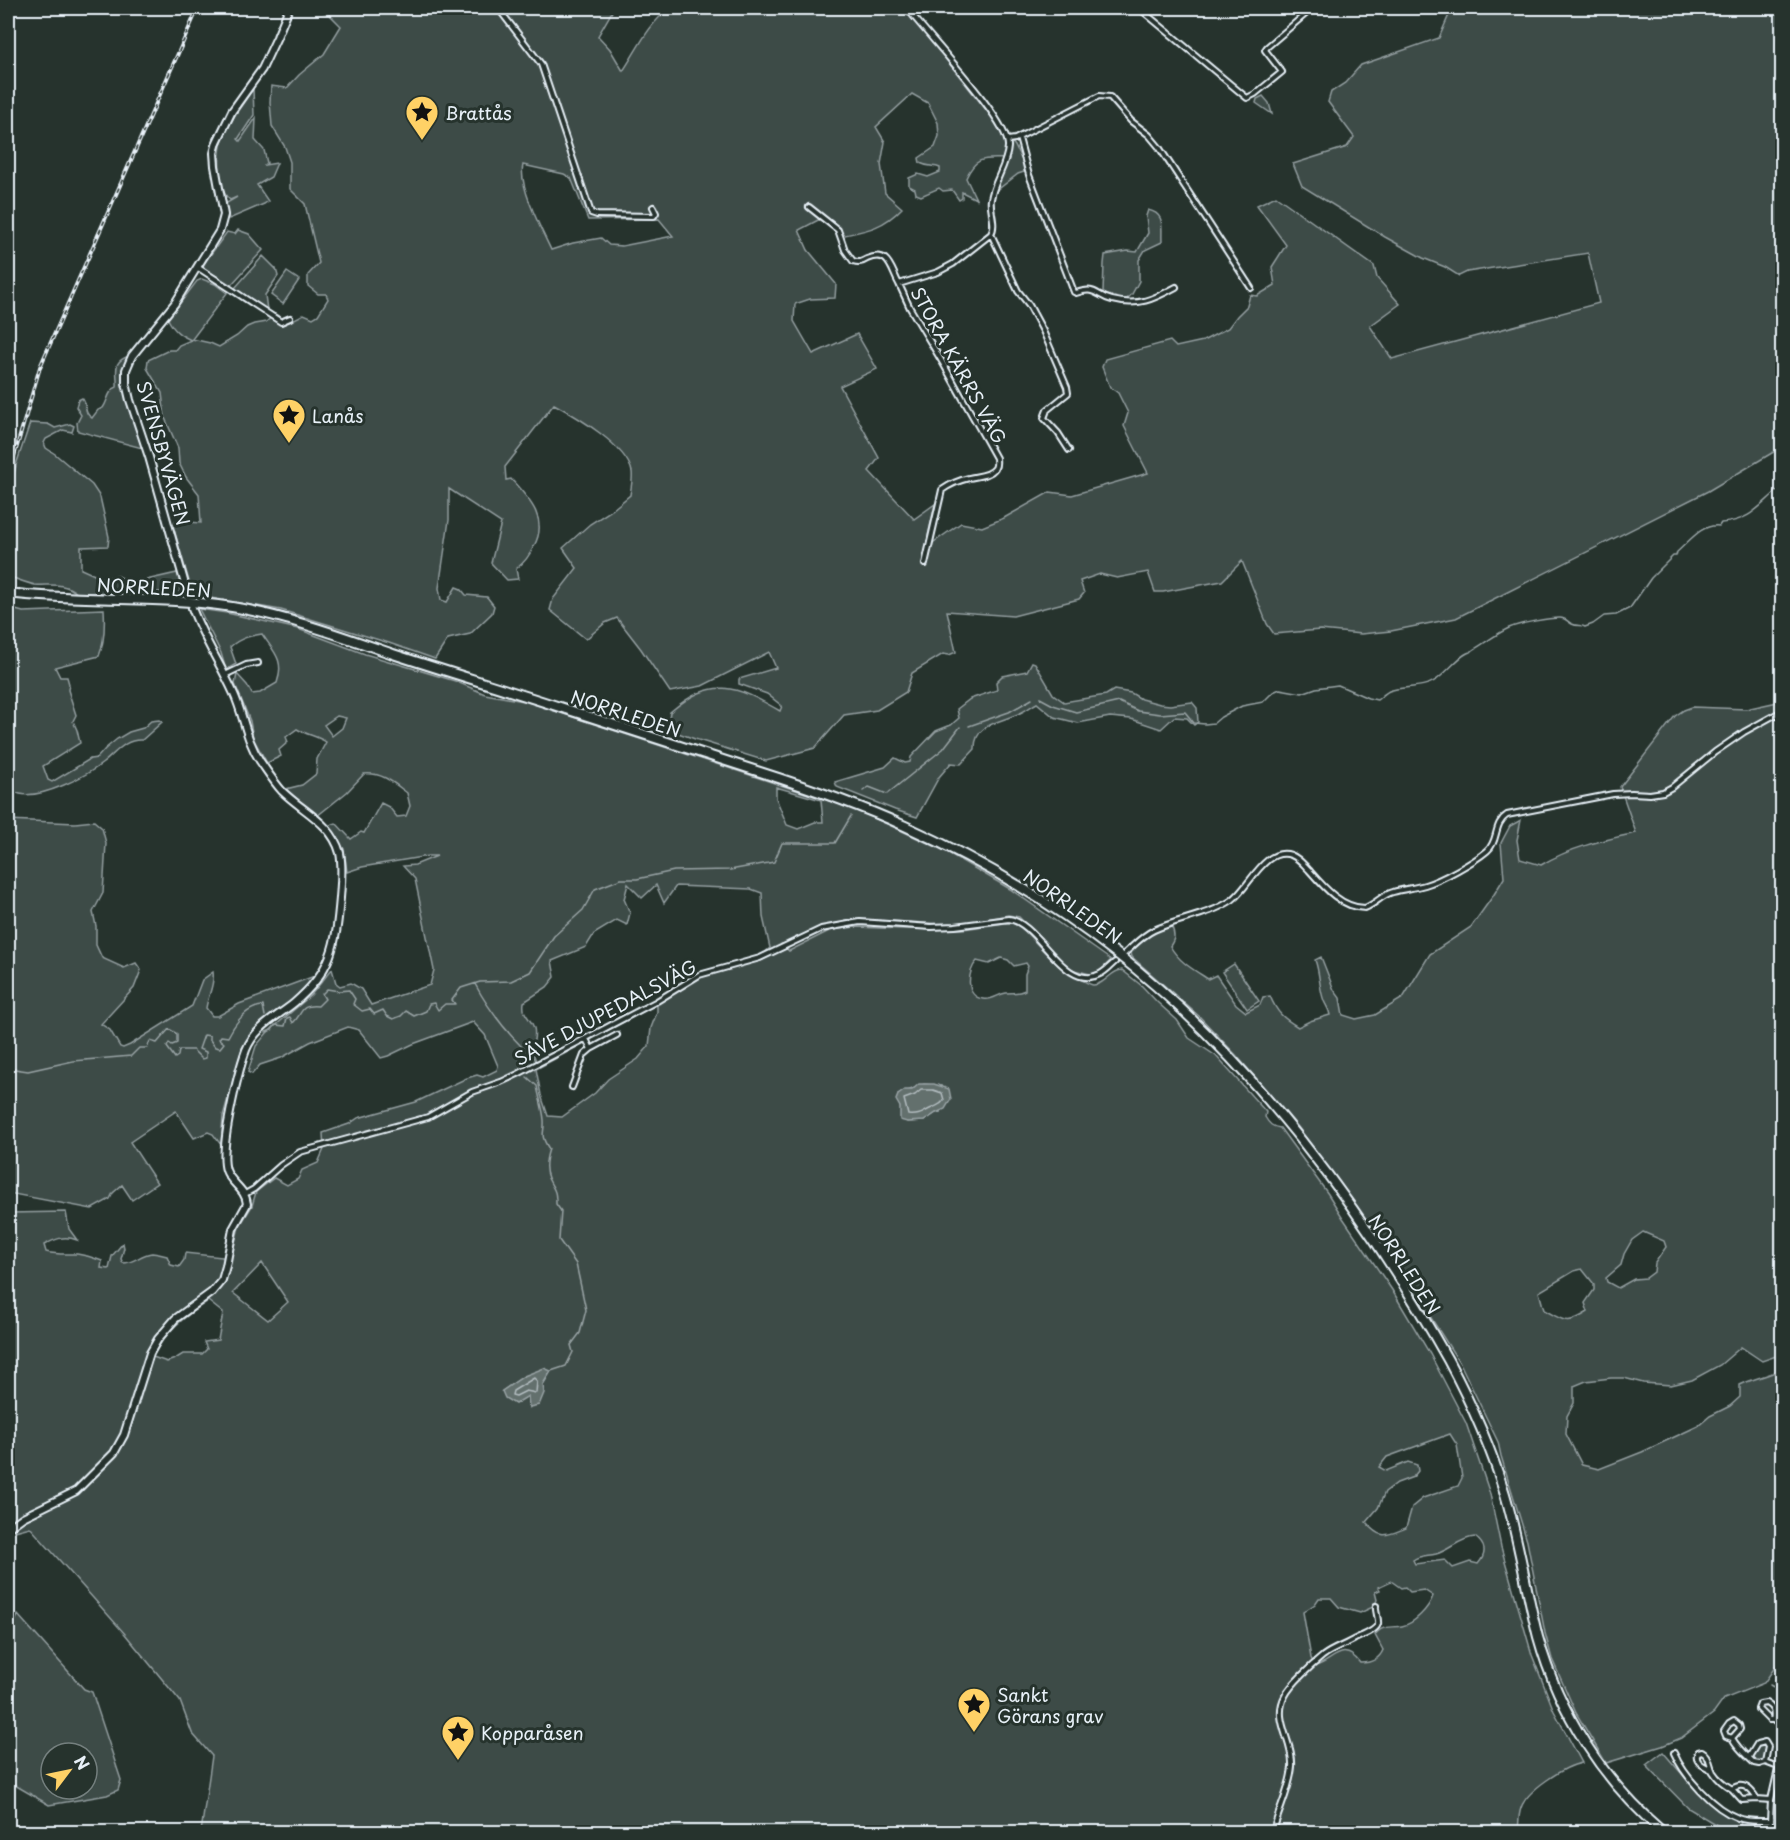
<svg xmlns="http://www.w3.org/2000/svg" width="1790" height="1840" viewBox="0 0 1790 1840" font-family="'Playpen Sans',sans-serif">
  <style>
    .green { fill: #3e4b47; stroke: #939ea0; stroke-width: 1.5; fill-rule: evenodd }
    .water { fill: #636f6d; stroke: #98a3a5; stroke-width: 1.5 }
    .lines { fill: none; stroke-linecap: round; stroke-linejoin: round }
    .shore { stroke: #b3bdc0; stroke-width: 1.5 }
    .stream { stroke: #98a3a5; stroke-width: 1.5 }
    .street-casing { stroke: #e8f1f8; stroke-width: 8 }
    .secondary-casing { stroke: #e8f1f8; stroke-width: 10 }
    .highway-casing { stroke: #e8f1f8; stroke-width: 12 }
    .street { stroke: #26332d; stroke-width: 4 }
    .secondary { stroke: #26332d; stroke-width: 6 }
    .highway { stroke: #26332d; stroke-width: 8 }
    .rail-casing { stroke: #e8f1f8; stroke-width: 4 }
    .rail { stroke: #26332d; stroke-width: 1.5; stroke-dasharray: 4.5; stroke-linecap: butt }
    .labels { text-anchor: middle; dominant-baseline: central; stroke-width: 6; stroke-linejoin: round; paint-order: stroke }
    .poi-label { font-size: 18px; fill: #e8f1f8; stroke: #26332d; text-anchor: start }
    .street-label { font-size: 18px; fill: #e8f1f8; stroke: #26332d }
  </style>
  <rect width="100%" height="100%" fill="#26332d"/>
  <filter id="ink" filterUnits="userSpaceOnUse"><feTurbulence type="fractalNoise" baseFrequency=".0167" numOctaves="2"/><feDisplacementMap in="SourceGraphic" scale="12" xChannelSelector="R" yChannelSelector="G"/><feConvolveMatrix kernelMatrix="1 2 1 2 8 2 1 2 1" color-interpolation-filters="sRGB"/></filter>
  <g filter="url(#ink)">
    <path class="green" d="M314,8h300l-16,28 12,13 13,22c13,-19 26,-48 45,-61l-1,-2 129,1 109,-1 110,138 8,17 1,9 -6,2 -22,17 12,-32c-22,0 -32,-4 -42,19l10,21 -14,-7v6l-3,2 -7,-10 -9,1 -4,-3 -18,8 -5,-2 -1,-5 -6,-3v-8l9,-4 10,3 12,-5v-4c-7,-3 -10,0 -20,-5l-1,-5 16,-11 4,-11 -1,-13 -10,-20 -16,-9 -36,33 9,15 -4,22 4,29 17,15c-18,19 -33,22 -57,27l-21,-18 -25,13 9,20 28,34 -1,14 -25,1 -15,5 -1,17 19,33 44,-20 20,35 -37,17 39,72 -10,13 45,48 21,-15 -7,32 3,8 30,-21 21,4 22,-9 46,-26 22,3 76,-22 -24,-47 4,-13 -10,-20 -8,-6 -8,-20 3,-8 65,-18 6,6 27,-6 25,-13 9,-12 10,-10 3,-11 7,1 18,-11 -3,-18 14,-22 -29,-40 19,-9 98,70 3,12 23,26 -30,22 22,33 207,-56 -11,-50 -121,19 -8,4 -14,-9 -22,-9 -38,-21 -83,-51 -9,-22 54,-17 7,-10 -26,-35 3,-10 14,-9 16,-18 78,-27 13,-30h330v439l-74,44 -252,127 -65,13 -30,3 -41,-4 -46,4 -7,-10 -25,-63 -20,20 -59,11h-8l-7,-20 -31,6 -17,-4 -20,7 4,12 -5,6 -66,17 -66,-5 9,41 -7,3 -6,-1 -31,19 -6,19 -29,18 -33,5 -29,33 -49,13 -71,-22 -28,-10 3,-17c43,-36 65,-27 110,-1l2,-5 -15,-12 -28,-10v-5l37,-11 -7,-16 -67,34 -32,6 -29,-43 -24,-31 -12,5 -19,16 -36,-29 3,-11 24,-31 -14,-20 27,-24 22,-14 18,-15c1,-7 3,-16 2,-23 -5,-26 -56,-56 -78,-68l-49,63 1,13 5,-1c18,20 38,40 23,67 -5,10 -9,16 -18,23l2,10 -11,1 -16,-17 10,-40 -52,-34v31l-10,68 2,12 6,2 9,-15 5,2 5,6 21,2 7,9 -2,7 -22,21 -22,5 -13,20 -46,-16 -108,-33 -88,-15 -20,-69 2,-5 26,2 -2,-29 -13,-17 -7,-14 -1,-15 -13,-30 -3,-25 -15,-25 1,-8 21,-10h6l4,-5 12,-5c-11,-5 -17,-9 -23,-21l29,-38 5,-2 13,5 12,9 -35,46 18,4 9,4 18,-11 10,-9 7,-3 12,-2 9,-8 14,8 15,-8 9,4 5,-3 10,-16 -2,-5h-8l-10,-8v-11l11,-12 -14,-59 -15,-15v-27l-5,-15 -13,-21 -2,-24 1,-16 16,2 12,-13 25,-21 17,-28 -12,-12zM523,165l41,9 7,4 17,42 71,-1 14,17 -51,10 -13,-1 -8,-7 -28,5 -22,7c-9,-19 -33,-65 -28,-85z
      M253,89l1,26 -16,24 2,2 16,-23 -1,22 9,10 3,13 -2,2 12,-2 -6,14 -14,8 11,16 -4,3 -35,15 -4,-15 12,-7 -7,3c-7,-5 -7,-13 -9,-21 -7,-41 10,-58 32,-90z
      M1263,96l6,7 3,11 -16,-11 1,-4z
      M1148,210c18,4 13,17 14,32l-17,8 -6,10v21l-7,13 -5,5 -8,1 -16,-7 1,-29 1,-9 23,-4 9,1 11,-19 -2,-17z
      M238,230l11,4 14,16 -32,35 -26,-16 -2,-4 24,-33 8,2z
      M263,256l13,13 2,7 -13,19 2,15 -32,-22z
      M287,272l12,8 -16,24 -12,-9z
      M129,356c-11,20 6,70 13,92l-64,-17 -1,-8 4,-8 -5,-8 2,-7 4,-2c6,7 1,15 10,20l6,-8 5,-2c5,-7 5,-18 14,-21 1,-16 -6,-25 12,-31z
      M30,423l18,1 7,4 15,-4 4,2 -2,6 -9,-2 -17,9 -2,4 2,5 9,6 37,31 8,12 9,40 -1,9 -27,1v22l20,9 17,-2 15,7 44,-10 6,20 -27,-1 -79,1c-13,-11 -26,-7 -42,-8 -9,-2 -19,-6 -27,-9v-76l8,-35z
      M8,608l15,4 81,-3c1,16 1,32 -5,47l-44,11 5,10h7l2,7 -1,6 8,25 -3,6 4,9 3,13 -37,23 5,14 4,2 38,-23 7,-1 8,-9 12,-10 12,-7 14,-4 8,-7 8,-1 3,2 -20,18c-18,-1 -26,13 -39,23 -17,13 -61,36 -83,31 -4,-1 -9,-4 -12,-6z
      M199,609l28,4 71,16 67,25 90,27 30,13 39,7 333,109 88,41 65,38 101,71 -11,11 -10,3 -16,-4 -16,-12 -39,-41 -11,-2 -39,8 -25,1 -90,-5 -43,12 -26,13h-3l7,7 42,-21 24,-3 49,2h59l42,-6h11c22,19 37,44 64,56 4,2 9,5 13,6 12,0 18,-15 29,-15l20,16 15,16 20,18 12,18 27,18 50,56 -1,5c4,7 7,10 15,11l48,66 15,24 49,72 38,64 36,69 24,71 11,53 31,108 22,56 28,52c-18,3 -56,28 -61,45 -3,8 -2,17 -3,24h-1317l11,-76 -20,-23 -12,-32 -55,-67 -95,-107 -15,4 -7,6v-324l58,-1 3,17 8,11c-13,-5 -22,-1 -33,5l2,7c12,3 18,2 31,2 8,1 17,4 25,7l-1,7 8,1 3,-13 11,-13 1,5 -3,11 2,4c11,0 18,-9 29,-10 4,0 10,2 15,3l4,9 8,2 5,-7 1,-7 46,5 8,-31 13,-21 4,-14 18,-14 13,7 11,-6 4,-9 16,-7 6,-14 -1,-16 26,-9 9,-6 58,-16 51,-24 10,-3 6,2 14,-7 1,-4 -13,-31 -12,-13 -60,22 -25,12 -7,2 -22,-28 -11,-3 -38,15 -29,16 -21,7 -8,9 -4,-2 8,-26 11,-13 44,-38 21,-26 4,14 4,3 11,-3 10,6 10,16 59,-20 4,-15 -19,-91 -12,-13 12,-1 22,-9h-9l-66,11 -15,5 -3,-23 -15,-22 1,-2 6,-2 15,16 10,-7 3,1 17,-30 8,4 8,10 9,-1 4,-10 -3,-13c-13,-10 -25,-21 -43,-19l-17,18 -30,24 -31,-27 16,-4 14,-11 1,-15 9,-17c-9,-6 -19,-7 -29,-13l-11,8 2,5 -9,8 2,6 -14,7 -14,-25 -3,-17 -15,-37 2,-10 10,11 5,9 8,-1 17,-10c8,-23 -3,-31 -15,-49 -13,2 -22,4 -32,13l6,17 -10,6 -5,-17zM337,716l9,2 -4,10 -10,8 -8,-11zM776,787l45,13 2,22h-8l-17,7 -11,-4 -11,-27zM628,884l14,14 14,-13 8,18 12,-17 75,3 11,4 1,24 7,31 -11,9 -58,16 -47,27 -118,61c-7,-15 1,-22 -2,-33 -4,-12 -12,-12 -10,-26l23,-15 8,-10 -3,-16 34,-14 8,-13 23,-14 10,5 3,-12 -6,-14zM1001,958l7,2 6,6 12,-3 2,3 -3,8v16c-7,4 -12,2 -19,3 -8,1 -14,8 -23,6 -18,-2 -16,-28 -6,-38l12,3zM657,1004v8l-6,16 -2,18 -11,13 -30,20 -13,14 -33,24 -14,-1 -7,-21 -5,-26zM924,1084l17,2v26l-5,1 -12,8 -17,1 -6,-11 -3,-16zM262,1263l26,39 -20,18 -35,-27zM208,1301l15,12 -5,27 -14,2 3,7 -5,5h-19l-8,5 -8,3 -14,-5c12,-26 32,-41 55,-56zM551,1371l-21,36 -2,-11 -26,-5 22,-15zM1450,1434l7,11 5,33 -4,8 -35,12 -11,9 -6,21c-21,8 -24,12 -40,-6l12,-14 7,-16 12,-9 16,-6 5,-6 -1,-6 -9,-3 -22,9 -7,-4 8,-10zM1475,1537c11,8 12,17 3,27l-8,-2 -17,6 -8,-8 -30,4 -2,-4c7,-5 14,-4 23,-6 14,-4 24,-16 39,-17zM1391,1581l10,7 4,-1 5,5 14,-2 9,6c-4,12 -19,28 -31,30 -12,2 -20,-1 -27,9l8,15c-4,10 -13,13 -23,13 -18,-24 -28,0 -45,3l-4,-8 -8,-46 12,-8 4,-6h12l8,9 21,6 13,-6 4,-7 -2,-8 5,-2 -2,-3z
      M1032,662l3,1 18,31 11,8 42,-7 8,-5 17,3 10,6 19,5 10,1 22,-3 5,6 1,14 -4,3 -7,-7 -13,-1 -13,12 -30,-10 -21,-2 -32,6 -24,-6 -17,-14c-6,3 -11,8 -17,10 -18,9 -46,10 -45,36l-14,15 -10,-1 -12,14 -22,40 -22,-7 -58,-23 -2,-5 50,-15 10,-9 10,5 5,-1 1,-5 25,-26 15,-6 8,-7 -2,-9 13,-10 27,-9 -1,-8 6,-6 25,-5z
      M1782,701v653l-20,7 -21,-14 -21,18 -28,15 -21,5 -28,-2 -19,-5h-13l-25,3 -12,5v17l-7,13 -1,18 16,31 17,4 43,-17 56,-26 12,-10 20,-10 10,-9v-12c14,-7 28,-9 42,-16v288l-18,26 -40,16 -10,14 -33,25 -19,8 -56,17 -30,-50 -24,-54 -7,-26 -18,-92 -26,-85 -3,-14 -37,-77 -54,-85 -61,-88 -48,-65 -62,-72 -36,-38 -68,-60 -1,-4c10,-12 24,-25 41,-26 3,8 3,12 -2,19 9,16 24,24 38,33l8,-4 20,29 10,8 14,-7 3,-8 7,-1c7,17 13,22 28,31l12,-6 20,-6c-1,-6 -4,-9 -6,-14 -5,-13 -4,-28 -9,-41l6,-3 13,33 6,8 3,17 13,4 19,-4 28,-17 27,-44 41,-27 22,-31 11,-18 -3,-35 9,-17 11,-6 -4,20 3,19 21,6c30,-18 62,-25 95,-32l-16,-46 55,-71 9,-6 8,-3 54,2zM1643,1232l21,9 2,6 -11,16 -1,9 -8,6 -12,1 -16,9 -11,-6 -1,-4 15,-13 3,-11 8,-14zM1582,1269l12,15v6l-9,13 3,9c-22,14 -22,9 -44,-2l-5,-18 35,-21z
      M8,820l67,3 19,-2 8,7 4,15 -3,50 -10,19 3,14v19l6,13 22,10 12,-5 5,7 -7,18 -33,36 9,6 10,17 3,1 7,-3 62,-39 10,-26 11,-8c2,12 -5,23 -7,36l6,8h6l21,-12 73,-27 5,-4 -3,7 -11,12 -45,36 -16,20 -19,68 -2,29 -8,-11 -5,-2 -14,6 -18,-27 -46,31 27,41 -25,17 -10,-15 -9,8 -3,6 -18,10 -84,-16z
      M1234,964l25,37 -12,8 -25,-37z
      M18,1615l66,74 8,3 29,88 -3,10 -11,5 -58,10 -41,-24v-143zM51,1753h36v36h-36z
      M1764,1742l3,5 -3,15 -7,1 -7,-5 9,-14z
      M1663,1752c21,24 47,58 78,69l-2,11h-10l-4,-2 -37,-22 -42,-43z"/>
    <path class="water" d="M919,1084h15l15,5 2,10 -6,10 -9,4 -12,8 -17,1 -7,-2v-13l-4,-7 2,-5 7,-5h7z
      M544,1368l7,3 -8,13 1,9 -5,12 -10,2 -1,-11 -13,8 -10,-6 -3,-7 22,-15z"/>
    <g class="lines">
      <path class="shore" d="M921,1090h12l9,3 2,7c-4,6 -6,5 -12,8 -11,5 -11,8 -24,7l-4,-16 11,-4z
        M534,1378l3,3 -1,12 -10,-2 -10,5 -4,-1 1,-4z"/>
      <path class="stream" d="M1040,698l13,7 23,7 43,-10 19,9 22,3 25,-2 9,11 11,1 9,-1 7,-6 21,-11 21,-4 10,-10 7,-3 22,4 14,-5 22,-3 30,13 9,2c4,-3 8,-7 12,-9 14,-5 34,-2 47,-11 10,-6 26,-28 35,-28l2,-2c12,-7 23,-16 36,-22 11,-5 40,-10 51,-10 6,0 8,4 12,6 6,3 8,0 13,3l8,-3 11,-8 12,-1 14,-7 21,-30 22,-22h3l1,-4c13,-11 24,-28 42,-26l2,-3c31,-2 39,-19 61,-36
        M969,726l40,-14 23,-13
        M863,791l6,-4 18,7 56,-45 17,-22
        M475,984c13,24 28,44 47,63l-2,15
        M266,1032l6,-2 3,-5 10,1 2,-8 3,-1 3,6c10,-10 7,-19 25,-17l7,-7 -3,-5 5,-5 12,2 10,-1 6,9 -2,5 9,7 8,-2 4,5 9,-4 4,6 6,3 8,-3 5,-5 8,5 12,-5 3,-7 5,-1 4,7 7,-6h10l-3,-4 9,-12 19,-6 31,-1 19,-9 24,-36 29,-26 12,-21 26,-10h16l37,-8 56,-1 44,-8 8,-19h53l16,-27
        M8,1068l20,3 45,-10 58,-5 8,-8h8l3,-7 7,2 12,-14 8,5v9l-5,2 -3,-2 -2,4 8,11 3,-2 1,-6h14l9,9 4,-1v-6l-7,-3 5,-14 6,1v4l5,7 5,1 4,-5 -5,-4 2,-3 7,1c7,-14 18,-30 35,-31l2,10
        M527,1077l10,9c2,12 6,22 7,34 1,15 -5,13 5,29 -3,9 -5,20 -1,29 6,13 8,10 8,26l5,7 -2,29 17,24 10,46 -6,23 -9,12 2,7 -7,14 -15,5
        M1770,1685l12,7
        M1782,1786v5"/>
      <defs>
        <path id="street" d="M498,8l43,56 50,149 6,2 57,1 2,-3 -3,-6
          M907,8c18,25 103,113 101,139 -1,18 -14,34 -17,52 -2,11 6,25 0,35l27,57 11,14 14,26 24,56 1,6 -21,17 -3,8 14,15 11,17
          M1139,8l108,90 8,-4 27,-22 -17,-22 2,-3 41,-35 2,-4
          M1019,138l10,37 45,117 2,1c21,-7 19,3 36,7 26,7 42,-1 64,-13
          M1008,140l7,-1 84,-43 11,1 21,24 18,14 10,12 92,141
          M809,207l29,23 7,20 8,11c6,2 9,1 14,-2 22,-9 23,8 32,25l39,-12 15,-8 38,-30
          M197,267l84,55 9,-4
          M899,284l11,24 34,57 52,93c0,3 1,7 -1,10 -5,8 -19,8 -26,10 -9,2 -20,7 -27,12l-17,74
          M225,675l21,-10 12,-2
          M1125,953c9,-8 18,-18 29,-23 26,-12 54,-14 78,-30 17,-12 33,-54 59,-45 8,3 13,10 18,15 14,16 32,38 56,38 10,-4 17,-13 28,-16 10,-3 22,-4 32,-7 17,-5 49,-23 62,-34 12,-10 6,-27 20,-36l106,-21 19,-1 18,1 13,-2 9,-5 43,-35 29,-20 38,-21
          M591,1049l26,-14
          M572,1087l12,-32 7,-6 -5,-10
          M245,1194l9,-5 27,-24 19,-13 128,-35 44,-25 29,-10 17,-8 139,-73 42,-26 61,-17 61,-29 39,-7 71,5 24,-1 54,-7c30,4 55,74 91,55 6,-3 10,-8 15,-12
          M1773,1720c2,-8 0,-13 -7,-17l-6,1 -2,5 11,11h4l9,7
          M1732,1738l-6,-2 -2,-5 5,-7 5,-3 5,4 1,4 -8,9c7,12 13,16 22,25l5,1 6,-2 13,5
          M1674,1753c10,23 39,56 64,65 10,4 21,3 32,3l1,-21 11,-48
          M1749,1757l8,-13 8,-2 3,5 -3,15
          M1712,1770c-8,-4 -19,-8 -14,-18l4,-1c8,4 7,13 11,21 5,8 11,12 19,17 11,-8 19,0 25,10l14,1
          M1732,1789l10,11 15,-1
          M1273,1832c5,-21 17,-42 19,-65 2,-25 -20,-47 -7,-71 6,-12 27,-31 38,-40 9,-7 22,-11 32,-17 6,-3 21,-8 23,-15 1,-5 -3,-13 -2,-18"/>
        <path id="secondary" d="M188,595l-39,-138 -19,-57 -4,-17v-13l6,-14 43,-53 45,-73 4,-15 -9,-49 -1,-13 3,-11 15,-31 30,-42 15,-32 12,-29
          M8,1528l15,-11 53,-26 38,-38 10,-18 26,-82 8,-14 17,-20 37,-27 10,-12 4,-14 7,-37 14,-25c-1,-15 -17,-21 -21,-34 -7,-21 12,-98 20,-120 9,-23 31,-33 48,-47 38,-32 42,-58 46,-105 1,-14 3,-30 0,-45 -8,-30 -38,-42 -58,-62 -8,-9 -15,-20 -22,-30 -14,-21 -16,-45 -26,-67 -13,-29 -31,-56 -42,-86"/>
        <path id="highway" d="M8,593c74,9 149,2 224,14 55,9 109,29 161,47 61,20 122,38 182,58 61,20 122,39 182,59 50,16 100,33 148,55 75,34 146,76 211,127 135,105 249,259 332,407 23,43 43,88 57,134 14,47 21,96 33,143 21,76 65,144 125,195"/>
      </defs>
      <use href="#street" class="street-casing"/>
      <use href="#secondary" class="secondary-casing"/>
      <use href="#highway" class="highway-casing"/>
      <use href="#street" class="street"/>
      <use href="#secondary" class="secondary"/>
      <use href="#highway" class="highway"/>
      <defs>
        <path id="rail" d="M8,477l32,-110 158,-359"/>
      </defs>
      <use href="#rail" class="rail-casing"/>
      <use href="#rail" class="rail"/>
    </g>
  </g>
  <defs>
    <symbol id="sight-pin" viewBox="-11 -11 22 30"><path d="M0 17L-7.5 6A9.5 9.5 0 1 1 7.5 6Z" fill="#ffd166" stroke="#26332d"/><path d="M0-6L1.8-2.2L6-1.7L2.9 1.2L3.7 5.4L0 3.3L-3.7 5.4L-2.9 1.2L-6-1.7L-1.8-2.2Z" fill="#111"/></symbol>
  </defs>
  <g fill-rule="evenodd">
    <use href="#sight-pin" x="403" y="93" width="38" height="52"/>
    <use href="#sight-pin" x="270" y="396" width="38" height="52"/>
    <use href="#sight-pin" x="955" y="1685" width="38" height="52"/>
    <use href="#sight-pin" x="439" y="1713" width="38" height="52"/>
  </g>
  <g class="labels">
    <g class="poi-label">
      <text x="445" y="112">Brattås</text>
      <text x="312" y="415">Lanås</text>
      <text x="997" y="1694">Sankt<tspan x="997" dy="21">Görans grav</tspan></text>
      <text x="481" y="1732">Kopparåsen</text>
    </g>
    <g class="street-label">
      <text transform="translate(959 365) rotate(61)">STORA KÄRRS VÄG</text>
      <text transform="translate(164 453) rotate(74)">SVENSBYVÄGEN</text>
      <text transform="translate(154 587) rotate(3)">NORRLEDEN</text>
      <text transform="translate(626 713) rotate(18)">NORRLEDEN</text>
      <text transform="translate(1073 906) rotate(35)">NORRLEDEN</text>
      <text transform="translate(605 1012) rotate(-28)">SÄVE DJUPEDALSVÄG</text>
      <text transform="translate(1405 1264) rotate(57)">NORRLEDEN</text>
    </g>
  </g>
  <rect width="1790" height="1840" fill="none" stroke="#26332d" stroke-width="30"/>
  <rect x="15" y="15" width="1760" height="1810" fill="none" stroke="#e8f1f8" stroke-width="2" filter="url(#ink)"/>
  <g transform="translate(69 1771) rotate(58)"><circle r="28" fill="#26332d" stroke="#747f7e" stroke-width="1.5"/>
  <path d="M0-4.5L10 22L0 15L-10 22Z" fill="#ffd166"/>
  <text y="-9" font-size="16" font-weight="bold" text-anchor="middle" fill="#e8f1f8">N</text>
  </g>
</svg>
